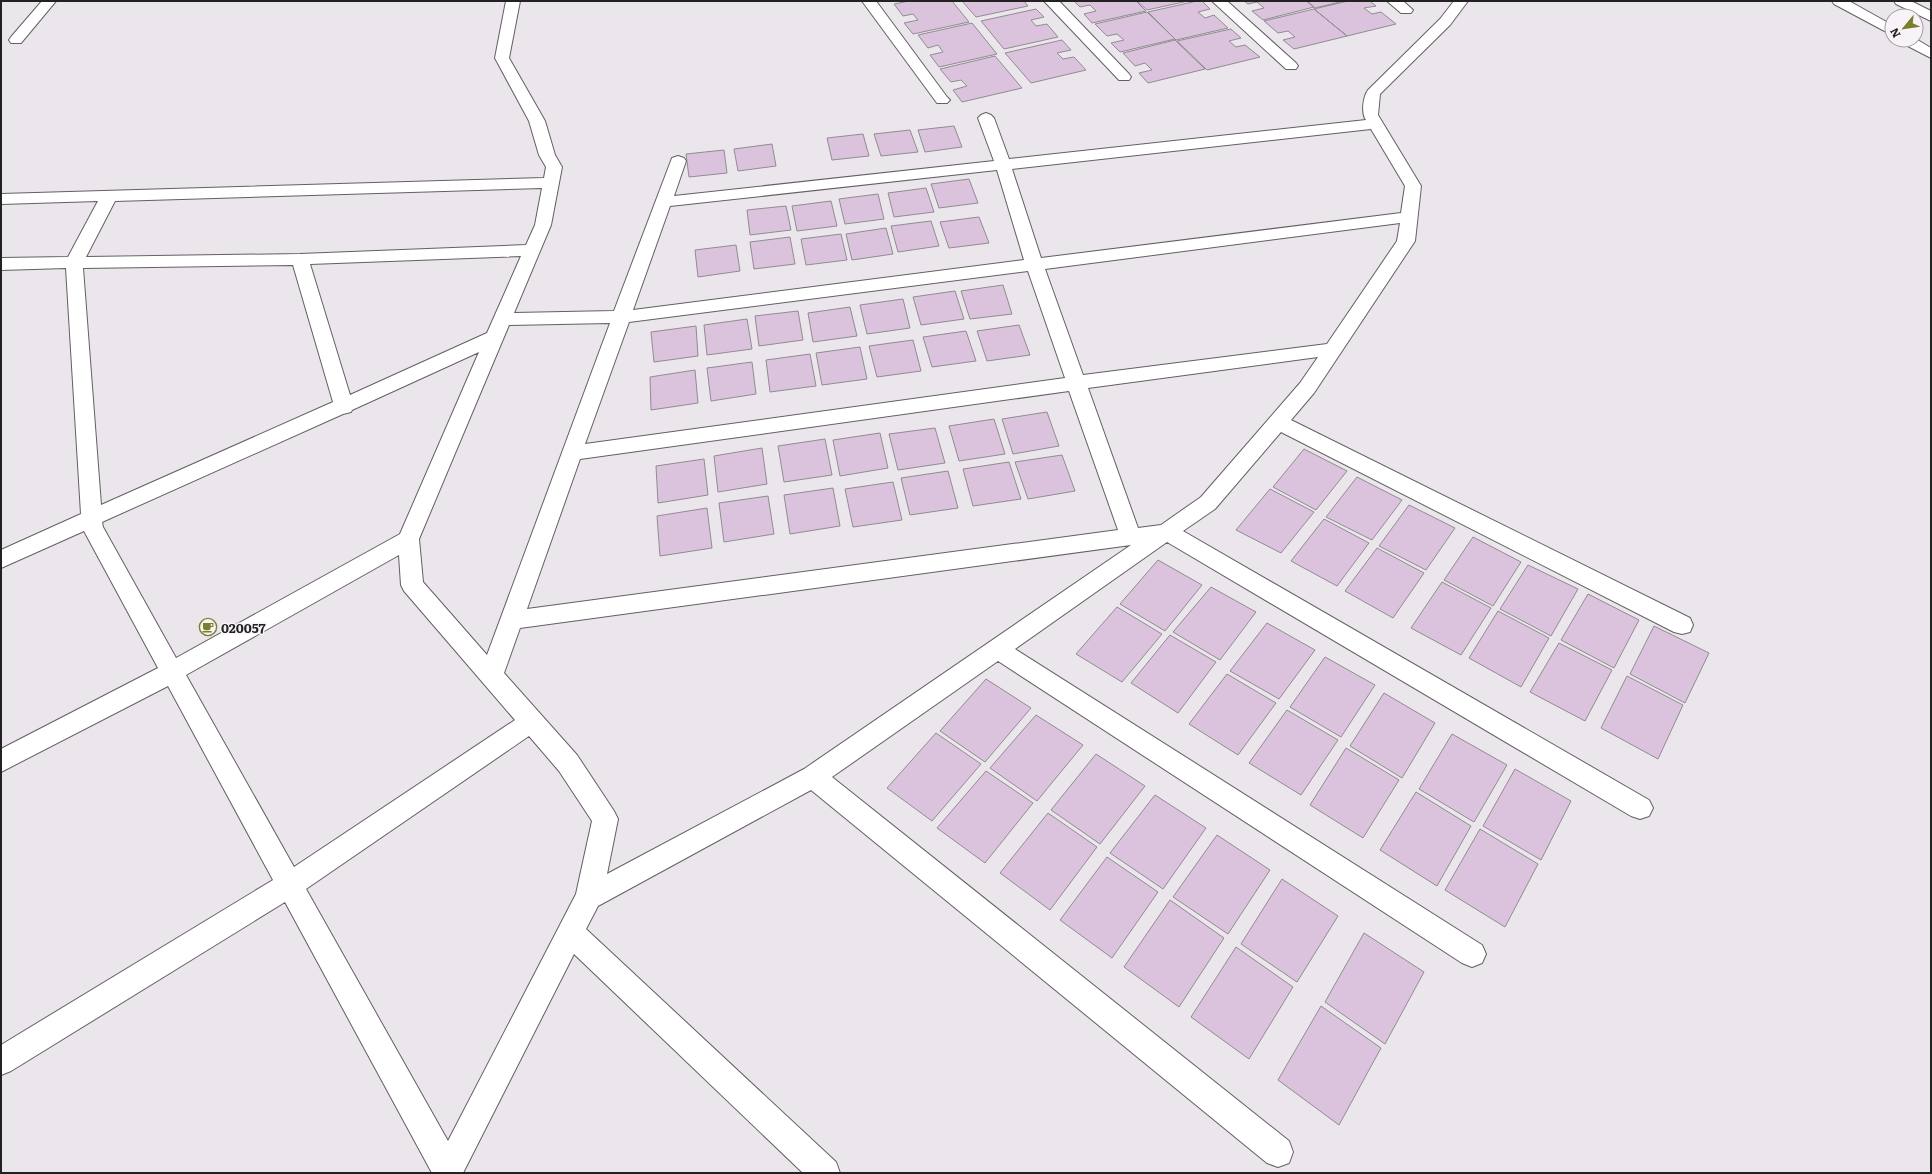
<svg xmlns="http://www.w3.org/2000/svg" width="1932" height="1174" viewBox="0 0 1932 1174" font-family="Literata,serif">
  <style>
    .building { fill: #dbc3dd; stroke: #908c90 }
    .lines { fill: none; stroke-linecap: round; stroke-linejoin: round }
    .minor-casing { stroke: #635f63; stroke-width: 2 }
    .minor { fill: #fff; fill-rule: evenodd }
    .labels { text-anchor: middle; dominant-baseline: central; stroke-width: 3; stroke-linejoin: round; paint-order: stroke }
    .poi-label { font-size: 13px; font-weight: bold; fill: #232223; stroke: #f8f3f8; text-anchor: start }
  </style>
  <rect width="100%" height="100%" fill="#eae6eb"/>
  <path class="building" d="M909,1h43l17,21 -56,12 -9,-11 14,-3 -5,-6 -10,2 -9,-12z
    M962,1h62l4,5 -52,11z
    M1074,1h62l10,10 -54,12 -8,-9 12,-3 -6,-6 -10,2z
    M1137,1h51l-41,9z
    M1197,1h5l8,8 -12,3 7,6 9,-3 14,13 -52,12 -28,-28z
    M1244,1h62l8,6 -51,13 -11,-9 12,-3 -7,-6 -9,2z
    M1307,1h37l-29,7z
    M1348,1h22l6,5 -12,2 8,6 9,-2 15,12 -49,12 -33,-27z
    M1036,9l8,8 -13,3 5,6 11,-2 11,13 -54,12 -23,-28z
    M1314,9l33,27 -53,13 -11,-9 12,-3 -7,-6 -10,2 -14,-12z
    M1147,12l28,27 -55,13 -9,-9 13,-3 -7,-6 -10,2 -12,-12z
    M972,23l25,31 -58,13 -9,-12 13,-3 -5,-7 -10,3 -10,-13z
    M1231,29l10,9 -12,3 7,6 9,-2 15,12 -53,13 -30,-29z
    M1062,40l9,10 -14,3 6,6 11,-2 12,13 -55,13 -26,-30z
    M1175,40l30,29 -57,14 -9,-10 13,-3 -7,-7 -10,3 -12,-13z
    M995,56l27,32 -60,14 -9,-12 14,-4 -6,-6 -10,2 -11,-13z
    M954,126l8,21 -37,5 -7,-22z
    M910,130l8,22 -37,4 -7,-22z
    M863,134l6,22 -37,4 -5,-22z
    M772,144l4,22 -38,5 -4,-22z
    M724,150l3,23 -38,4 -3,-23z
    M969,179l9,24 -39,5 -8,-24z
    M926,188l8,24 -40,5 -6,-24z
    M878,194l6,25 -39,5 -6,-25z
    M831,201l6,25 -40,5 -5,-25z
    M786,206l5,24 -41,5 -3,-25z
    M979,217l10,26 -40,5 -9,-26z
    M931,221l8,25 -41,6 -7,-26z
    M886,228l7,26 -41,6 -6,-26z
    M841,234l6,26 -41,5 -5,-26z
    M790,237l5,27 -41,5 -4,-27z
    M736,245l4,26 -42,6 -3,-27z
    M1003,285l9,29 -42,5 -9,-28z
    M955,291l9,28 -43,6 -8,-28z
    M903,299l7,29 -43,6 -7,-29z
    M850,307l7,29 -44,6 -5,-29z
    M798,311l5,29 -44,6 -4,-30z
    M747,319l5,30 -45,6 -3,-30z
    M1019,325l11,30 -43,6 -10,-30z
    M696,326l2,30 -44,6 -3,-30z
    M966,331l10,30 -44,6 -9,-30z
    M913,340l8,31 -44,6 -8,-31z
    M860,347l7,32 -45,6 -6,-32z
    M810,354l6,32 -46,6 -4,-32z
    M752,362l4,32 -45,7 -4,-33z
    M695,370l3,33 -47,7 -1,-33z
    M1047,412l12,34 -46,8 -11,-35z
    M994,419l11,35 -46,7 -10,-35z
    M935,428l10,35 -47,7 -9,-36z
    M880,433l8,35 -48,8 -7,-36z
    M825,439l7,36 -48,7 -6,-36z
    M762,448l5,36 -49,8 -4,-36z
    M1304,449l43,22 -31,39 -43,-23z
    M1062,455l13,36 -47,8 -13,-37z
    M704,459l4,36 -50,8 -2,-37z
    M1009,462l12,37 -48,7 -10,-37z
    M948,471l10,37 -48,7 -9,-37z
    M1357,477l45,23 -30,40 -46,-23z
    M893,482l9,38 -49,7 -8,-38z
    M833,488l7,38 -50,8 -6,-39z
    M1270,489l44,23 -33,41 -45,-23z
    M768,496l6,38 -50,8 -5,-39z
    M1409,505l46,23 -29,42 -47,-24z
    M707,508l5,40 -52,8 -3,-40z
    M1324,519l45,24 -32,43 -46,-25z
    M1473,537l48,25 -28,44 -49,-26z
    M1377,548l47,25 -31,45 -48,-27z
    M1158,560l44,25 -37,46 -45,-27z
    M1528,565l50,24 -27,47 -51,-27z
    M1442,582l49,26 -30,47 -50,-27z
    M1211,587l45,25 -36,48 -47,-28z
    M1588,594l51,26 -25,48 -53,-28z
    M1117,607l45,27 -40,48 -46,-28z
    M1498,611l51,27 -28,49 -52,-29z
    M1267,623l48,27 -36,49 -49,-28z
    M1654,626l55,27 -24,50 -55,-29z
    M1170,635l46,27 -38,51 -47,-30z
    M1559,643l53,27 -27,51 -55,-29z
    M1325,657l50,28 -34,52 -51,-30z
    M1227,674l49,29 -38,52 -49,-31z
    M1627,676l56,29 -25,54 -57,-31z
    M986,679l45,29 -46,54 -45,-31z
    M1384,693l51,30 -33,55 -52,-32z
    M1287,710l51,30 -37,55 -52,-32z
    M1036,715l47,30 -46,56 -47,-33z
    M936,733l45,31 -49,57 -45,-33z
    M1452,734l55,31 -33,57 -55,-33z
    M1346,748l53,32 -36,58 -53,-33z
    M1096,754l49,32 -45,58 -49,-34z
    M1515,769l56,32 -30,59 -58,-34z
    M986,771l47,32 -48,60 -48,-35z
    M1416,792l55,34 -34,60 -57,-36z
    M1155,795l51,33 -43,61 -53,-36z
    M1048,813l49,34 -47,63 -50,-37z
    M1480,829l58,35 -33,63 -60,-37z
    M1217,835l53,35 -42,64 -55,-37z
    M1107,857l51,35 -46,66 -52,-38z
    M1282,879l56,37 -41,66 -56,-38z
    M1170,900l54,38 -45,69 -55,-40z
    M1364,933l60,39 -39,72 -60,-42z
    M1236,947l57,40 -44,72 -58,-42z
    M1321,1006l60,42 -42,77 -61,-45z"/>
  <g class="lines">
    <defs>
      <path id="minor" d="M42,1h14l-35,42h-10l-2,-3 2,-3z
        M506,1h14l-11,57 36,63 10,34 7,12 -11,58 -37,88 100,-2 58,-153 6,-2 6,2 2,3 -12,35 320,-35 -16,-43 3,-3 5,-2 5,2 3,3 15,41 357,-39c-5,-7 -3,-23 2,-30l72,-71 14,-18h14l-18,24 -70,69 -2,21 43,71 -6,55 -101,152 -23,27 399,198 3,7 -3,7 -8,2 -8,-2 -393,-200 -66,77 -32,22 466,269 4,8 -4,8 -9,3 -9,-3 -464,-274 -152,107 467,296 4,9 -4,9 -10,4 -10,-4 -464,-302 -166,116 457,364 4,11 -4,11 -11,4 -11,-4 -456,-373 -213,116 -12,23 250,233 4,11h-37l-229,-219 -111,219h-31l-147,-271 -274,169 -10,4v-30l272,-165 -105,-194 -167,86v-23l157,-81 -74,-137 -83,37v-18l80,-36 -15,-246 -65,2v-12l67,-1 30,-56 -97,3v-10l543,-16 2,-11 -7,-12 -10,-34 -34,-63zM1371,129l34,57 -4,27 -360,45 -29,-89zM997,170l27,90 -391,50 37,-104zM542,188l-7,37 -9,20 -226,9 -214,3 29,-56zM1400,223l-3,18 -70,103 -244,31 -38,-106zM521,256l-34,77 -137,62 -40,-131zM293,265l40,137 -232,103 -18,-237zM1028,271l37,107 -480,66 44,-122zM610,323l-123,332 -64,-73 -4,-43 90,-214zM479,352l-79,182 -224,124 -73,-131 -1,-5 241,-108 8,-2 1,-2zM1318,357l-18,26 -99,114 -40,28 -23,3 -50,-140zM1069,391l49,139 -591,79 53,-150zM1131,545l-327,224 -197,105 11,-55 -4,-8 -37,-56 -73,-82 16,-45zM399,555l2,30 3,6 111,129 -221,147 -108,-192zM529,736l30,35 33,50 -16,73 -128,247 -142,-252z
        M862,1h14l71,96 3,3 -3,3h-10z
        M1044,1h15l70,73 2,3 -2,3h-10z
        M1212,1h15l69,62 2,3 -2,3h-10z
        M1387,1h16l10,9 -2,3h-10z
        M1832,1h17l43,24v10l-58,-31z
        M1894,1h17l20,10v10l-35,-17z
        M1916,39l15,9v10l-29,-15 -2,-3z"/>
    </defs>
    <use href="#minor" class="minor-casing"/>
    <use href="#minor" class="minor"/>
  </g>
  <defs>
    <symbol id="cafe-ring" viewBox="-11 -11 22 22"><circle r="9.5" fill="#f8f3f8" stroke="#797f2a" stroke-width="1.5"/><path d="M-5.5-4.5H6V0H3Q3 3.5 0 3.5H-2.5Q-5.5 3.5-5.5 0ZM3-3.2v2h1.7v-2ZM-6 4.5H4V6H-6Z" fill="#797f2a"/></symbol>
  </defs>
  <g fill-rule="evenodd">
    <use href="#cafe-ring" x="198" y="617" width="20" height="20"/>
  </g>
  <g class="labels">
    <g class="poi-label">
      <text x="221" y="627">020057</text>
    </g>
  </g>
  <rect width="1932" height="1174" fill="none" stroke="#232223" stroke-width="4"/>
  <g transform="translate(1904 28) rotate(241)"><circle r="19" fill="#f8f3f8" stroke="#a39fa3"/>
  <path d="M0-3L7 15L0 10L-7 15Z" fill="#797f2a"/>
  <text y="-6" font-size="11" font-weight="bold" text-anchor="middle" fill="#232223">N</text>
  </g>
</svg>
